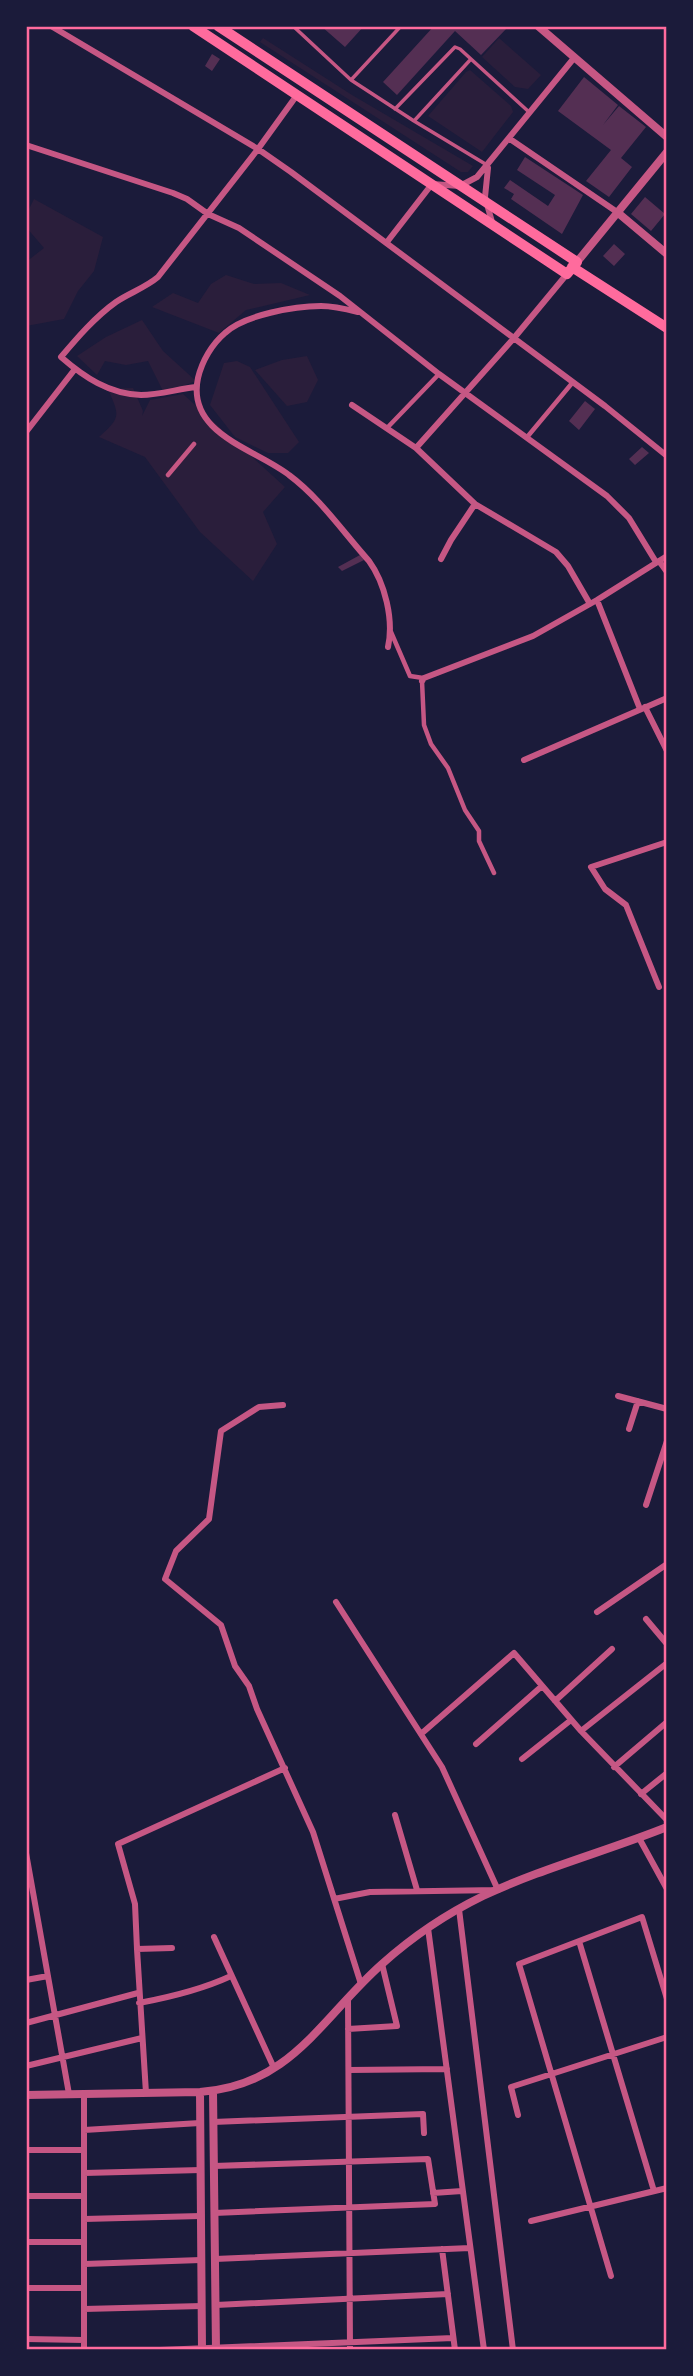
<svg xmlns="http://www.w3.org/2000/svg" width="693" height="2376" viewBox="0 0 693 2376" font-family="'Open Sans',sans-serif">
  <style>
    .green { fill: #2a1e3b }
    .building { fill: #542f53 }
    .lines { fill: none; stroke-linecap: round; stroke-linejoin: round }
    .service { stroke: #c65784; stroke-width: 3.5 }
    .pedestrian { stroke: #c65784; stroke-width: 4.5 }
    .minor { stroke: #c65784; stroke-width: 6 }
    .tertiary { stroke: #c65784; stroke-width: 8 }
    .primary { stroke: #ff6b9d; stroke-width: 10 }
    .neatline { fill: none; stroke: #ff6b9d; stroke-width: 2.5 }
  </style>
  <rect width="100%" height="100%" fill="#1b1b3a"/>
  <path class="green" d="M263,38l89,57 121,71 -5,6h-7l-201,-130z
    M499,38l42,37 -13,14 -13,-2 -33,-30z
    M470,70l41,36 2,6 -31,40 -54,-36 38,-44z
    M34,199l69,38 -9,34 -16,20 -14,28 -38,7v-64l18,-14 -18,-21v-12z
    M226,275l28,9 27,-1 29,12 -64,15 -27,23 -67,-26 21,-14 25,10 13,-19z
    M142,320l21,31 33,30 -32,12 -16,-32 -22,4 -21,-4 -8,14 -20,-19 29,-19z
    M307,356l11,24 -11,22 -20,4 -32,-36 27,-10z
    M237,361l13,6 49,75 -11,11h-20l-33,-16 -25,-32 14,-42z
    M133,388l10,23 -1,5 8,-16 33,-6 102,93 -22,25 14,32 -24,37 -53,-49 -55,-75 -46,-20c23,-20 20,-22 9,-48z"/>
  <path class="building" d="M321,26h43l-19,21z
    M434,26l73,2 -26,27 -26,-24 -58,64 -14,-13z
    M212,54l8,5 -8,12 -7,-5z
    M584,77l34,28 -15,20 16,-19 27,21 -25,31 11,9 -23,30 -23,-16 25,-31 -53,-39z
    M525,157l58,38 -21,39 -51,-35 3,-5 -10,-6 6,-8 38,26 7,-11 -38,-25z
    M645,197l20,17 -14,17 -20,-17z
    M614,244l11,10 -11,12 -11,-10z
    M585,401l10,8 -16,21 -10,-9z
    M642,447l7,6 -14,12 -6,-6z
    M360,555l4,5 -22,11 -4,-4z"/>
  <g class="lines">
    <path class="service" d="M293,26l58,54 63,41 57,-62
      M351,80l50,-54
      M395,109l60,-62 5,2 69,63
      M414,121l73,44"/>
    <path class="pedestrian" d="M387,428l52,-54
      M528,436l45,-54
      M168,475l26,-31
      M391,632l19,44 13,2
      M422,681l2,44 7,19 17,24 17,42 14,21v10l15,32"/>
    <path class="minor" d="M51,26l207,123 33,23 314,234 62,50
      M510,139l107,73
      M26,145l147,48 14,6 21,15 31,14 101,68 99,78 168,122 22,22 27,44
      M488,168l-3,29 7,25
      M387,242l45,-58 28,2 17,-9 97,-119
      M358,312c-12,-3 -24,-6 -37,-6 -26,0 -77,9 -96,27 -13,11 -23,28 -27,45 -12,56 58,71 91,97 31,23 54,57 80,86 16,22 25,59 19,86
      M196,387c-18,2 -37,8 -55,8 -32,-1 -57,-18 -80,-38 16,-19 34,-40 55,-55 13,-9 29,-14 42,-25l100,-128 39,-54
      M352,405l64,43 59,56 81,48 12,14 22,38
      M26,432l49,-63
      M416,448l98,-110 53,-64
      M441,559l10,-19 24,-36
      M659,561l8,11
      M597,600l43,109
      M422,681l2,-3 109,-42 64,-36 70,-44
      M645,707l22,44
      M524,760l143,-62
      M659,987l-33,-82 -21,-16 -14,-22 76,-25
      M618,1396l49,13
      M283,1405l-24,2 -38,24 -12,88 -33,32 -11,28 56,46 14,41 14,20 8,23 56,123 48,152
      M629,1429l9,-28
      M646,1505l21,-64
      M597,1612l70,-48
      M646,1619l21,25
      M555,1701l57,-52
      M581,1731l86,-68
      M421,1734l93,-81 67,78 86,89
      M476,1744l66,-58
      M522,1759l49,-39
      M614,1767l53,-45
      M641,1794l26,-21
      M395,1815l22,75
      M639,1838l28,51
      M26,1853l43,241
      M334,1899l36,-7 128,-2 -56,-123 -106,-165
      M459,1909l54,441
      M428,1928l56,422
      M214,1937l60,131
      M579,1941l75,250
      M137,1949l-2,-45 -17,-60 167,-76
      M26,1980l22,-4
      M348,2000l2,350
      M139,2003c32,-6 62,-13 92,-27
      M26,2023l112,-30
      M348,2029l49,-3 -15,-62
      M26,2066l116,-28
      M349,2070l98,-1
      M146,2093l-9,-144 35,-1
      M518,2115l-7,-28 156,-50
      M213,2122l210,-8 1,19
      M84,2130l116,-7
      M26,2150h58
      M214,2166l214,-7 7,45 -221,9
      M84,2173l117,-3
      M433,2193l29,-2
      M26,2196h58
      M84,2219l117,-3
      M531,2221l136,-33
      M26,2242h58
      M442,2249l13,101
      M215,2259l255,-11
      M84,2264l117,-4
      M611,2276l-92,-312 123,-47 25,82
      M26,2288h58
      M216,2305l232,-11
      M84,2309l118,-3
      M26,2339l58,1
      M84,2350v-256
      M160,2350l293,-12"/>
    <path class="tertiary" d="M538,26l129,111
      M617,212l50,42
      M577,262l90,-110
      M213,2091l3,259
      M200,2092l2,258
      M26,2095l174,-3c91,-6 122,-75 182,-128 30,-27 64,-50 101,-68 57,-27 124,-45 184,-69"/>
    <path class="primary" d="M193,26l374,248 10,-12 -359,-236
      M572,267l95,61"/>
  </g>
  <rect width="693" height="2376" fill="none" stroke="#1b1b3a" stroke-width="56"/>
  <rect x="28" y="28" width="637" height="2320" class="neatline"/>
</svg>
